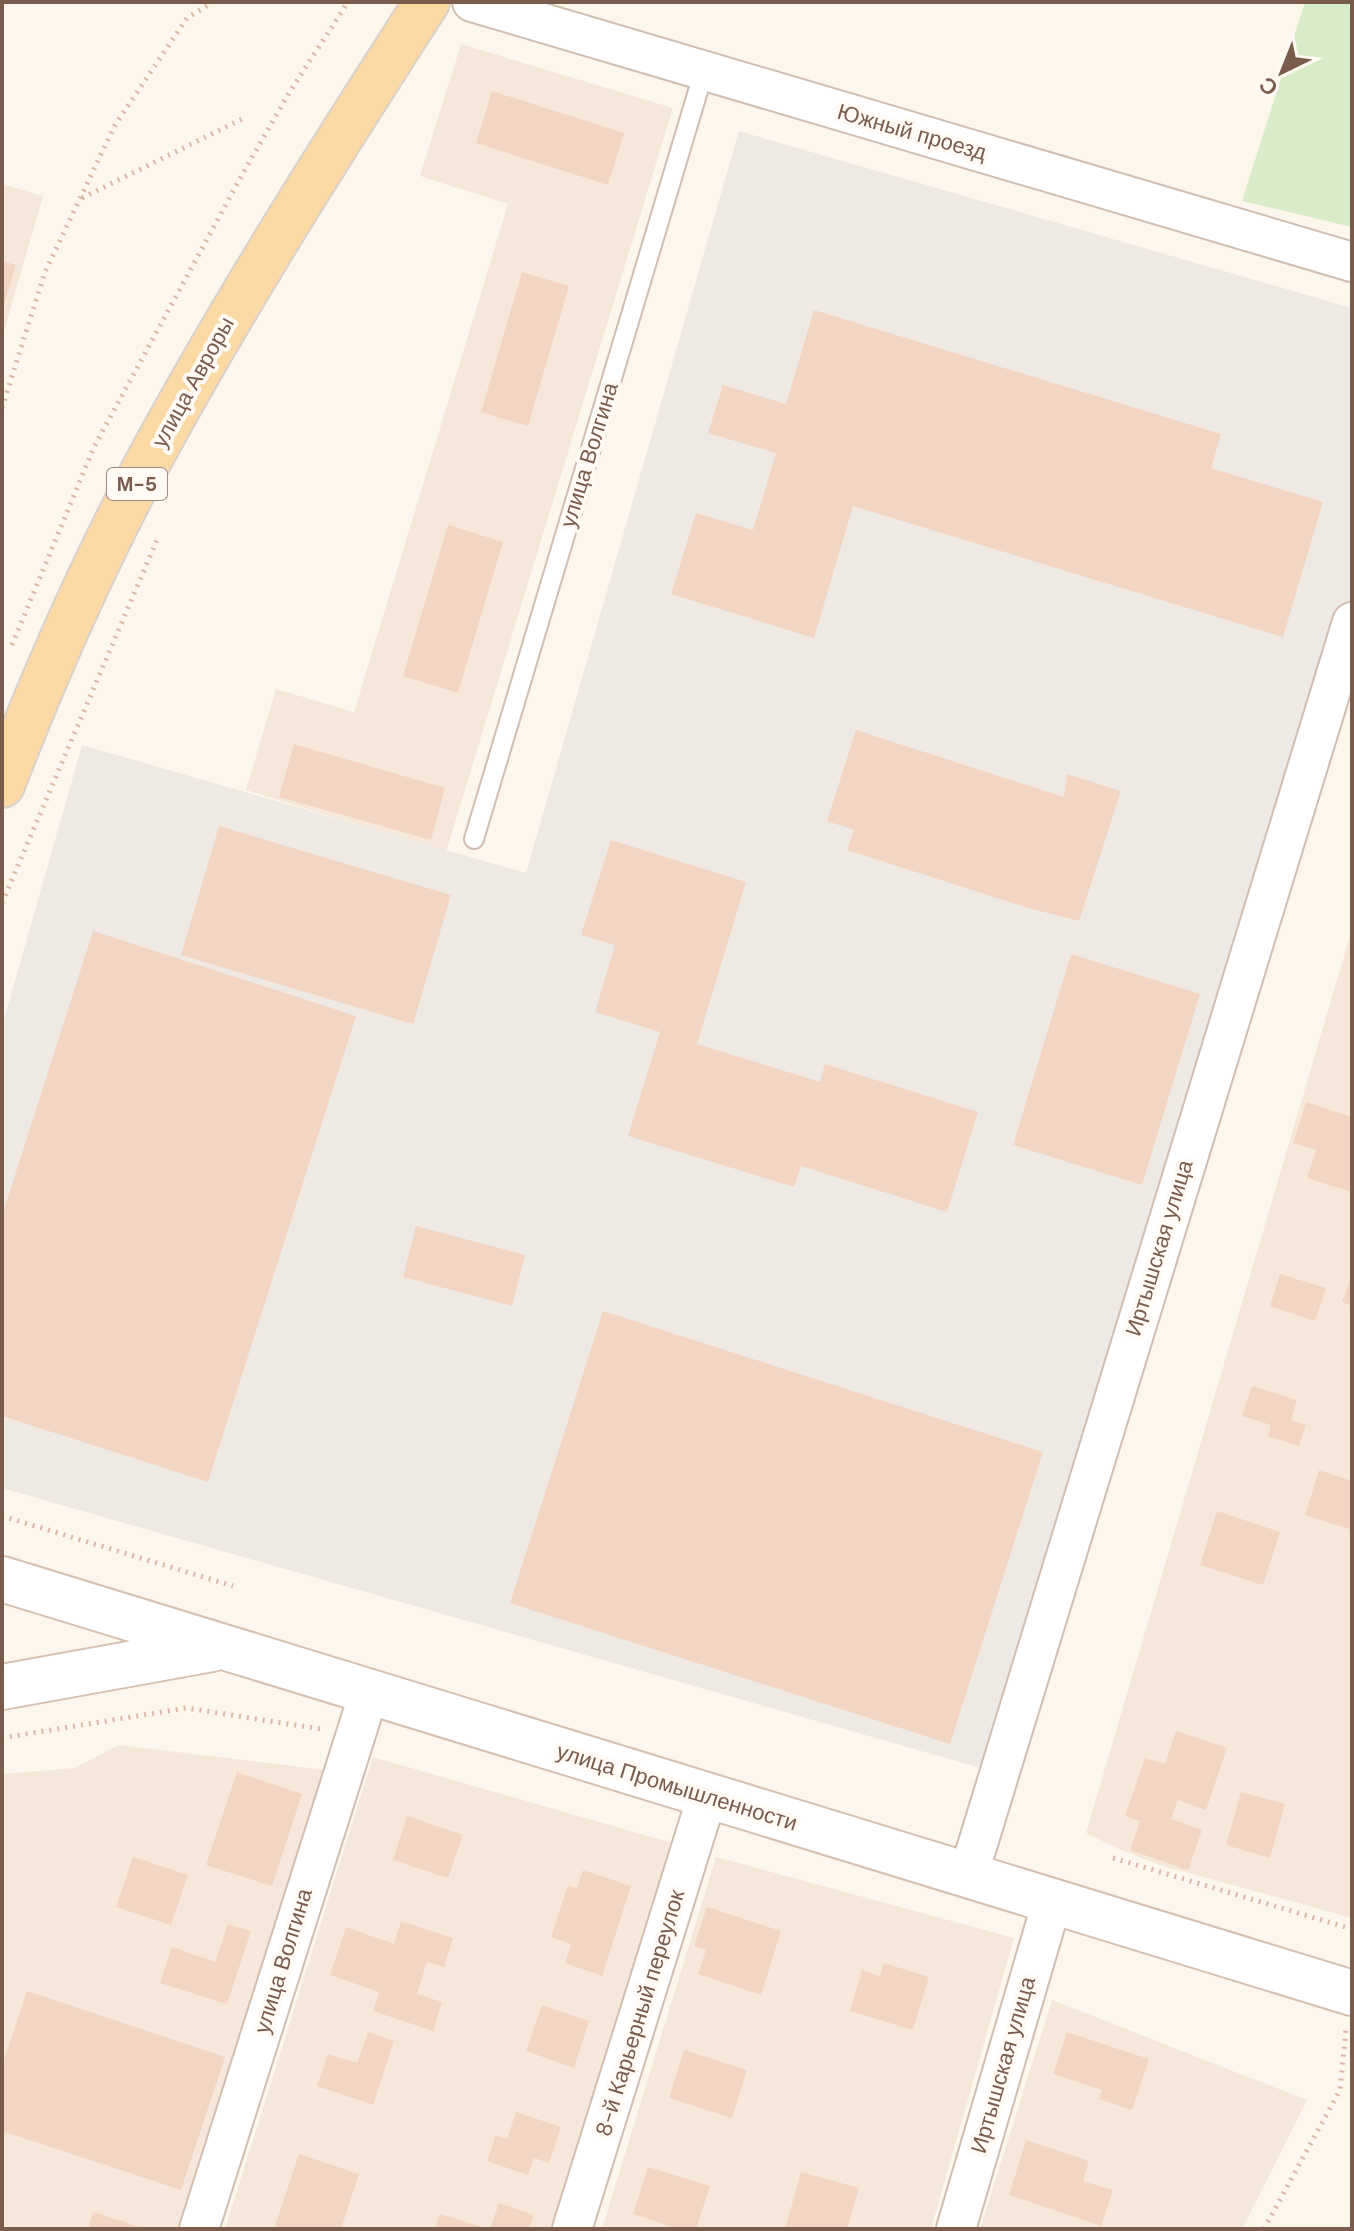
<svg xmlns="http://www.w3.org/2000/svg" width="1354" height="2231" viewBox="0 0 1354 2231" font-family="'DM Sans',sans-serif">
  <style>
    .residential { fill: #f5e8da }
    .industrial { fill: #efe9e4 }
    .green { fill: #d8ecc9 }
    .building { fill: #f3d5c3 }
    .lines { fill: none; stroke-linecap: round; stroke-linejoin: round }
    .service-casing { stroke: #d1beb0; stroke-width: 22 }
    .minor-casing { stroke: #d1beb0; stroke-width: 42 }
    .secondary-casing { stroke: #d6c0b0; stroke-width: 48 }
    .primary-casing { stroke: #dad1cd; stroke-width: 48 }
    .path { stroke: #d9b8a5; stroke-width: 5; stroke-dasharray: 2 6; stroke-linecap: butt }
    .service { stroke: #fff; stroke-width: 18 }
    .minor { stroke: #fff; stroke-width: 38 }
    .secondary { stroke: #fff; stroke-width: 44 }
    .primary { stroke: #fbd9a5; stroke-width: 44 }
    .labels { text-anchor: middle; dominant-baseline: central; stroke-width: 8; stroke-linejoin: round; paint-order: stroke }
    .shield { fill: #fffaf3; stroke: #a28b7f; stroke-width: 2 }
    .shield-label { font-size: 20px; font-weight: bold; fill: #7a5c4d }
    .street-label { font-size: 22px; fill: #7a5c4d; stroke: #fffaf3 }
  </style>
  <rect width="100%" height="100%" fill="#fdf6ec"/>
  <path class="residential" d="M461,44l212,64 -227,744 -200,-62 30,-101 78,23 154,-508 -88,-28z
    M2,184l41,12 -41,142z
    M1352,929v989l-192,-53 -39,-15 -35,-17z
    M118,1745l209,25 -146,459h-179v-455l73,-6z
    M373,1757l299,86 -120,386h-327z
    M716,1857l298,81 -83,291h-329z
    M1052,2000l255,100 -65,129h-262z"/>
  <path class="industrial" d="M739,131l613,177v302l-333,1169 -1017,-291v-461l80,-282 444,128z"/>
  <path class="green" d="M1305,2h47v225l-110,-26z"/>
  <path class="building" d="M492,91l132,42 -16,52 -132,-42z
    M2,261l14,4 -13,43 -1,-1z
    M522,272l47,14 -41,140 -47,-14z
    M814,310l407,124 -10,34 112,34 -40,135 -430,-131 -39,132 -143,-44 25,-81 57,17 23,-77 -68,-20 15,-48 63,19z
    M448,525l55,17 -45,151 -55,-17z
    M856,730l208,67 3,-23 54,17 -42,130 -51,-13 -181,-58 7,-20 -27,-9z
    M294,744l151,44 -14,52 -152,-43z
    M219,826l232,69 -38,129 -232,-69z
    M611,840l135,42 -49,162 123,38 5,-18 153,48 -31,100 -146,-46 -7,21 -166,-51 32,-104 -65,-20 20,-67 -34,-10z
    M93,931l263,85 -148,466 -206,-66v-200z
    M1071,954l129,40 -58,191 -129,-40z
    M1306,1102l46,15v75l-45,-14 9,-28 -23,-7z
    M416,1226l109,29 -13,51 -109,-29z
    M1280,1274l46,14 -11,33 -45,-15z
    M1352,1275v31l-10,-4z
    M603,1311l440,141 -93,292 -440,-141z
    M1252,1386l45,14 -6,20 15,5 -7,21 -31,-10 3,-11 -29,-9z
    M1319,1470l33,11v49l-47,-15z
    M1217,1511l63,21 -17,53 -63,-20z
    M1176,1731l51,17 -21,62 -28,-10 -7,19 31,11 -14,40 -58,-20 10,-29 -15,-5 20,-58 20,6z
    M237,1772l65,22 -30,92 -66,-21z
    M1241,1792l44,12 -15,54 -44,-13z
    M407,1816l56,19 -15,43 -55,-18z
    M133,1857l55,18 -17,50 -55,-18z
    M583,1870l48,16 -29,90 -37,-13 6,-19 -20,-7 17,-52 9,3z
    M707,1907l74,24 -20,64 -63,-21 8,-24 -12,-4z
    M401,1921l52,17 -9,29 -17,-5 -10,32 25,8 -9,29 -60,-20 6,-19 -49,-17 16,-48 48,17z
    M228,1924l23,7 -24,73 -67,-21 12,-36 43,15z
    M884,1963l45,14 -16,53 -63,-19 12,-41 18,6z
    M27,1991l198,66 -44,133 -179,-59v-65z
    M542,2005l47,16 -15,47 -48,-17z
    M368,2032l26,9 -21,64 -56,-19 11,-32 29,9z
    M1067,2032l82,27 -17,51 -33,-11 3,-9 -49,-16z
    M684,2050l63,20 -15,48 -63,-20z
    M516,2112l45,15 -12,36 -15,-5 -6,17 -41,-14 9,-26 11,4z
    M1026,2140l63,21 -6,20 30,9 -12,36 -92,-31z
    M299,2154l60,20 -18,55h-56l-10,-3z
    M648,2167l62,19 -14,43h-18l-45,-15z
    M801,2172l58,16 -12,41h-62z
    M499,2203l35,12 -5,14h-39z
    M93,2212l50,16v1h-55z
    M440,2214l46,14 -1,1h-50z"/>
  <g class="lines">
    <defs>
      <path id="service" d="M474,839l230,-768"/>
      <path id="minor" d="M472,2l880,260
        M968,1876l384,-1254
        M199,2229l170,-536
        M572,2229l129,-413 9,-19
        M956,2229l96,-327"/>
      <path id="secondary" d="M2,1579l1350,414
        M2,1687l210,-38"/>
      <path id="primary" d="M2,785c42,-109 90,-218 145,-321 86,-159 182,-310 280,-462"/>
    </defs>
    <use href="#service" class="service-casing"/>
    <use href="#minor" class="minor-casing"/>
    <use href="#secondary" class="secondary-casing"/>
    <use href="#primary" class="primary-casing"/>
    <path class="path" d="M82,198l164,-81
      M2,408l43,-136 70,-147 72,-107 26,-16
      M12,645l82,-198 148,-272 47,-82 59,-91
      M2,903l155,-363
      M2,1516l231,70
      M2,1738l184,-30 135,21
      M1113,1858l239,71
      M1264,2229l76,-139 6,-60"/>
    <use href="#service" class="service"/>
    <use href="#minor" class="minor"/>
    <use href="#secondary" class="secondary"/>
    <use href="#primary" class="primary"/>
  </g>
  <g class="labels">
    <rect class="shield" x="107" y="468" width="60" height="32" rx="6"/>
    <g class="shield-label">
      <text x="137" y="484">М-5</text>
    </g>
    <g class="street-label">
      <text transform="translate(912 132) rotate(16)">Южный проезд</text>
      <text transform="translate(193 382) rotate(-61)">улица Авроры</text>
      <text transform="translate(589 455) rotate(-73)">улица Волгина</text>
      <text transform="translate(1159 1248) rotate(-73)">Иртышская улица</text>
      <text transform="translate(677 1787) rotate(17)">улица Промышленности</text>
      <text transform="translate(283 1961) rotate(-73)">улица Волгина</text>
      <text transform="translate(640 2013) rotate(-73)">8-й Карьерный переулок</text>
      <text transform="translate(1003 2065) rotate(-74)">Иртышская улица</text>
    </g>
  </g>
  <rect width="1354" height="2231" fill="none" stroke="#7a5c4d" stroke-width="8"/>
  <g transform="translate(1282 72) rotate(223)" stroke="#fffaf3" stroke-width="6" paint-order="stroke">
  <path d="M0-6L14 30L0 20L-14 30Z" fill="#7a5c4d"/>
  <text y="-12" font-size="22" font-weight="bold" text-anchor="middle" fill="#7a5c4d">С</text>
  </g>
</svg>
